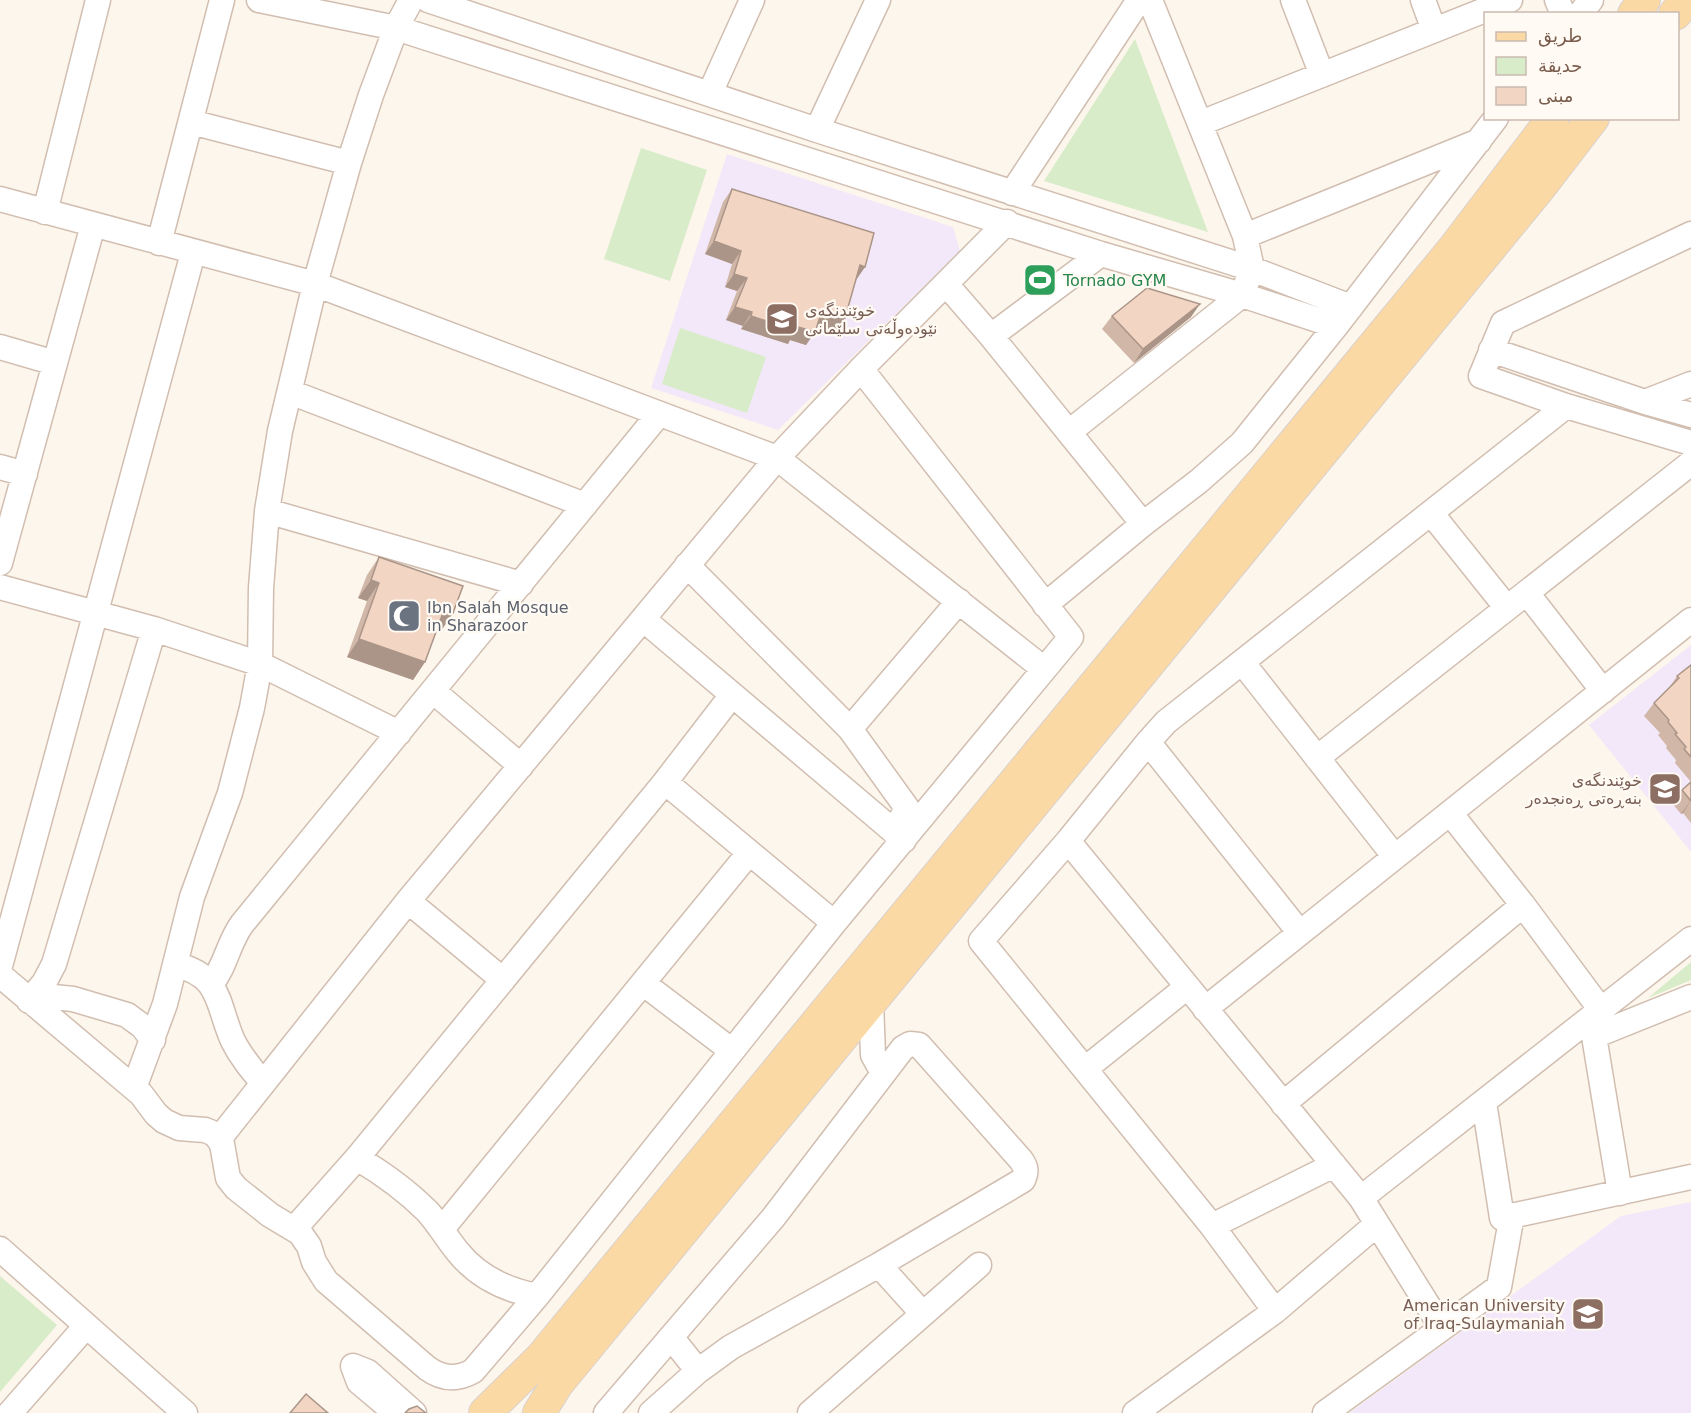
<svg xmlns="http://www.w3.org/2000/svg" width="1691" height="1413" viewBox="0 0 1691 1413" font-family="'DejaVu Sans',Vazirmatn,sans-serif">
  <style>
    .education { fill: #f3e8fa }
    .green { fill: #d8ecc9 }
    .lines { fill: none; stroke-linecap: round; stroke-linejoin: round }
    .minor-casing { stroke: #d1beb0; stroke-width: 27 }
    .major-casing { stroke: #dad1cd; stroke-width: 34 }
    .minor { stroke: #fff; stroke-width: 24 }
    .major { stroke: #fbd9a5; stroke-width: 32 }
    .wall { fill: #d1b7a8 }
    .shaded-wall { fill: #aa9588 }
    .building { fill: #f3d5c3; stroke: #aa9588; stroke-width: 1.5 }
    .labels { text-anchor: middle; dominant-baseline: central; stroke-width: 4.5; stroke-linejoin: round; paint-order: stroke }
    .leisure-label { font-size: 16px; fill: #27864d; stroke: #fffaf3; text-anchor: start }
    .education-label { font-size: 16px; fill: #785e54; stroke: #fffaf3; text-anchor: end }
    .worship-label { font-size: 16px; fill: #5b616d; stroke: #fffaf3; text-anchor: start }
  </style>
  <rect width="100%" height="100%" fill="#fdf6ec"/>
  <path class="education" d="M727,154l226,73 7,24 -182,179 -127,-42z
    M1691,645v207l-102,-127z
    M1691,1202v211h-342l272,-197z"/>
  <path class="green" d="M1135,39l73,193 -164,-51z
    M641,148l66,22 -37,111 -66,-22z
    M680,328l86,29 -19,56 -85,-29z
    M1691,962v18l-43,18z
    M0,1276l57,49 -57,67z"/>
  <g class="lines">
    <defs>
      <path id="minor" d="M259,0l137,28 705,226 141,41 94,31
        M428,0l389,130 435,139 99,38
        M1293,0l29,75
        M1423,0l11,30
        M1557,0l6,14
        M1580,14l11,-14
        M710,93l42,-93
        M191,122l158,41
        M1201,123l309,-123
        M817,130l61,-130
        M1012,193l127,-193
        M0,199l315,85 462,174 267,211
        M45,212l53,-212
        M1691,234l-188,89 -22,53 85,30 125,37
        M1245,236l234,-95
        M159,243l63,-243
        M946,284l45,52 152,188
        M991,336l110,-82
        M0,347l55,16
        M1491,350l154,52 46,13
        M290,392l295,113
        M1645,402l46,-18
        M1069,432l173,-137 10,-26 -7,-33 -95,-236
        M0,467l25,7
        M267,511l254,73
        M1431,513l76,95
        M0,563l93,-338
        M687,565l163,164 57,79 -13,24
        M0,587l154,42 106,35 139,69
        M1527,593l76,98
        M1045,605l98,-81 56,-43 43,-38 94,-117 160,-208
        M643,619l261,221
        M1242,662l153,195
        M433,691l88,75
        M850,729l109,-128
        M1148,742l152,191
        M1317,758l374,-295
        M665,782l169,141
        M1450,813l73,92 78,105
        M1068,841l293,357 81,130
        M408,901l95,79
        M176,965c46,10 41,41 57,76 8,16 19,29 30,42
        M0,966l193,-713
        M0,975l141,119 15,20 8,7 15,7 26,2 10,4 7,10 6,34 8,10 34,27 30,18 9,13 5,16 12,19 101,87c15,11 30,12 46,3l64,-75 297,-373 237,-286 -210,-268
        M211,984c15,-18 17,-41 31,-60l417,-510
        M644,984l87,66
        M34,995l39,4 54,16 15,11 11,14
        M29,1001l15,-18 10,-19 100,-335
        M871,1002l2,53 10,18
        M1205,1009l486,-389
        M1591,1018l29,175
        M1594,1036l97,-39
        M1085,1069l102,-82
        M134,1088l31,-84 27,-107 38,-104 22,-85 8,-44 1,-76 6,-77 13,-80 35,-147 34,-121 22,-68 25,-67 15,-28
        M1484,1102l18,116 189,-41
        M1283,1104l240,-199
        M219,1139l189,-238 369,-443 84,-89 146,-147
        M357,1158c25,15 49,32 70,53 12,13 20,28 31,41 20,25 48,38 79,44
        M1361,1198l330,-259
        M1212,1226l122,-61
        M295,1228l62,-70 308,-376 67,-87
        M442,1229l307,-376
        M0,1249l185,164
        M879,1265l44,49
        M1275,1311l-63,-85 -231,-285 87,-100 80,-99 18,-20 400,-316
        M671,1337l27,34
        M10,1413l76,-87
        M396,1413l-37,-31 -6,-16 15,6 46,41
        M606,1413l167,-195 130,-170 7,-4 9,1 102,115c5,7 6,11 2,20l-144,85 -148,82 -33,24 -47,42
        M810,1413l169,-148
        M1135,1413l140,-102 102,-87
        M1325,1413l174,-126 13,-72"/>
      <path id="major" d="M1634,14l10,-14
        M1675,14l11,-14
        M485,1413l56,-55 914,-1111 98,-129
        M539,1413l18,-29 983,-1197 53,-69"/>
    </defs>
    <use href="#minor" class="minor-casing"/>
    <use href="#major" class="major-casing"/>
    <use href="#minor" class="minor"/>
    <use href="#major" class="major"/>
  </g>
  <path class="wall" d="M732,189l133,78 -9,13 -11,38 -10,14 -17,-6 -12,19 -16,-5 -2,4 -47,-15 2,-3 -17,-6 11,-29 -12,-4 7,-23 -27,-10 18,-52z
    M1112,316l79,1 -57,46 -32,-34z
    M379,557l62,74 -4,-1 -12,32 -12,18 -66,-23 20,-56 -9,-3 9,-23z
    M1691,665v158l-8,-10 -2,1 -9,-11 10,-13 9,-8 -16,-19 1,-3 -10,-12 1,-2 -9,-11 2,-2 -16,-17 10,-13 15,-15 8,-12z"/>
  <path class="shaded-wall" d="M714,241l27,10 -9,13 -27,-10z
    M860,265l5,2 -9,13z
    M734,274l13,4 -10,13 -12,-4z
    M1200,304l-9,13 -57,46 9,-14z
    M735,307l17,5 -9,14 -17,-6z
    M822,311l23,7 -10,14 -22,-7z
    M751,316l47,11 17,5 -9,13 -16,-5 -2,4 -47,-15z
    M371,580l8,3 -12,18 -9,-3z
    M444,610l9,3 -12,18 -10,-3z
    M359,639l66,23 -12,18 -66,-23z
    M1691,800l-8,13 -2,1z"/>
  <path class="building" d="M732,189l142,44 -9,34 -5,-2 -15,53 -23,-7 -7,21 -17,-5 -1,4 -46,-15 1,-4 -17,-5 12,-29 -13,-4 7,-23 -27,-10z
    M1147,288l53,16 -57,45 -31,-33z
    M379,557l84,29 -10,27 -9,-3 -19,52 -66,-23 20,-56 -8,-3z
    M1691,665v92l-7,-8 2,-2 -11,-13 2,-1 -9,-11 1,-2 -15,-17 25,-25 -2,-2z
    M1691,782v19l-9,-11z
    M306,1394l22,19h-38z
    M417,1406l9,7h-21l4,-4z"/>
  <defs>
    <symbol id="stadium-square" viewBox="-11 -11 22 22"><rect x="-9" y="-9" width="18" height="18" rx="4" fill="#2e9e5b" stroke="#fffaf3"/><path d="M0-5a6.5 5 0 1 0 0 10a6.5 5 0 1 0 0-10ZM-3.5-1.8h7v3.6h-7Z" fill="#fff"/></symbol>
    <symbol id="school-square" viewBox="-11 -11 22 22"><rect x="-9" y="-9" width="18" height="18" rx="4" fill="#8d6e63" stroke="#fffaf3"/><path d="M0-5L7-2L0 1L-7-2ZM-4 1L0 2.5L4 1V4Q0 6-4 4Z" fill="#fff"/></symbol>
    <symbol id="mosque-square" viewBox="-11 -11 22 22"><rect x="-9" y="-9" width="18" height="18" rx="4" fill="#6b7280" stroke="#fffaf3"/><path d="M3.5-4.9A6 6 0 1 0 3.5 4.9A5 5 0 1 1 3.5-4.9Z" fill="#fff"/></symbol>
    <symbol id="university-square" viewBox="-11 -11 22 22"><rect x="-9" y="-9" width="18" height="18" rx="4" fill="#8d6e63" stroke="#fffaf3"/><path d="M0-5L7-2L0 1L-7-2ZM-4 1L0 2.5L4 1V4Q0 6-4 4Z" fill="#fff"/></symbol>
  </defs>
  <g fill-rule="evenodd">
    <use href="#stadium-square" x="1021" y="261" width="38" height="38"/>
    <use href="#school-square" x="763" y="300" width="38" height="38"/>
    <use href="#mosque-square" x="385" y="597" width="38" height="38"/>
    <use href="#school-square" x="1646" y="770" width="38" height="38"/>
    <use href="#university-square" x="1569" y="1295" width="38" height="38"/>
  </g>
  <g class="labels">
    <g class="leisure-label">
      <text x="1063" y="280">Tornado GYM</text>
    </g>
    <g class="education-label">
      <text x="805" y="310" text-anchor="start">خوێندنگەی<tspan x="805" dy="18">نێوده‌وڵه‌تی سلێمانی</tspan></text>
      <text x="1642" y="780">خوێندنگەی<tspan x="1642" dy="18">بنەڕەتی ڕەنجدەر</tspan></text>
      <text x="1565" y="1305">American University<tspan x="1565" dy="18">of Iraq-Sulaymaniah</tspan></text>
    </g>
    <g class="worship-label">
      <text x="427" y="607">Ibn Salah Mosque<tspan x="427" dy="18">in Sharazoor</tspan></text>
    </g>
  </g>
  <rect x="1484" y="12" width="195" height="108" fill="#fffaf3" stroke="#cabbb1" stroke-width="1.5"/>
  <rect x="1496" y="32" width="30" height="9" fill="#fbd9a5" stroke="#cabbb1" stroke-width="1.5"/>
  <text x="1538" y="42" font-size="18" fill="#7a5c4d">طريق</text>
  <rect x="1496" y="57" width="30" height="18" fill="#d8ecc9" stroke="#cabbb1" stroke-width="1.5"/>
  <text x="1538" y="72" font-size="18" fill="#7a5c4d">حديقة</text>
  <rect x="1496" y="87" width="30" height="18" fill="#f3d5c3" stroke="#cabbb1" stroke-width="1.5"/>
  <text x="1538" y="102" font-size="18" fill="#7a5c4d">مبنى</text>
</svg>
